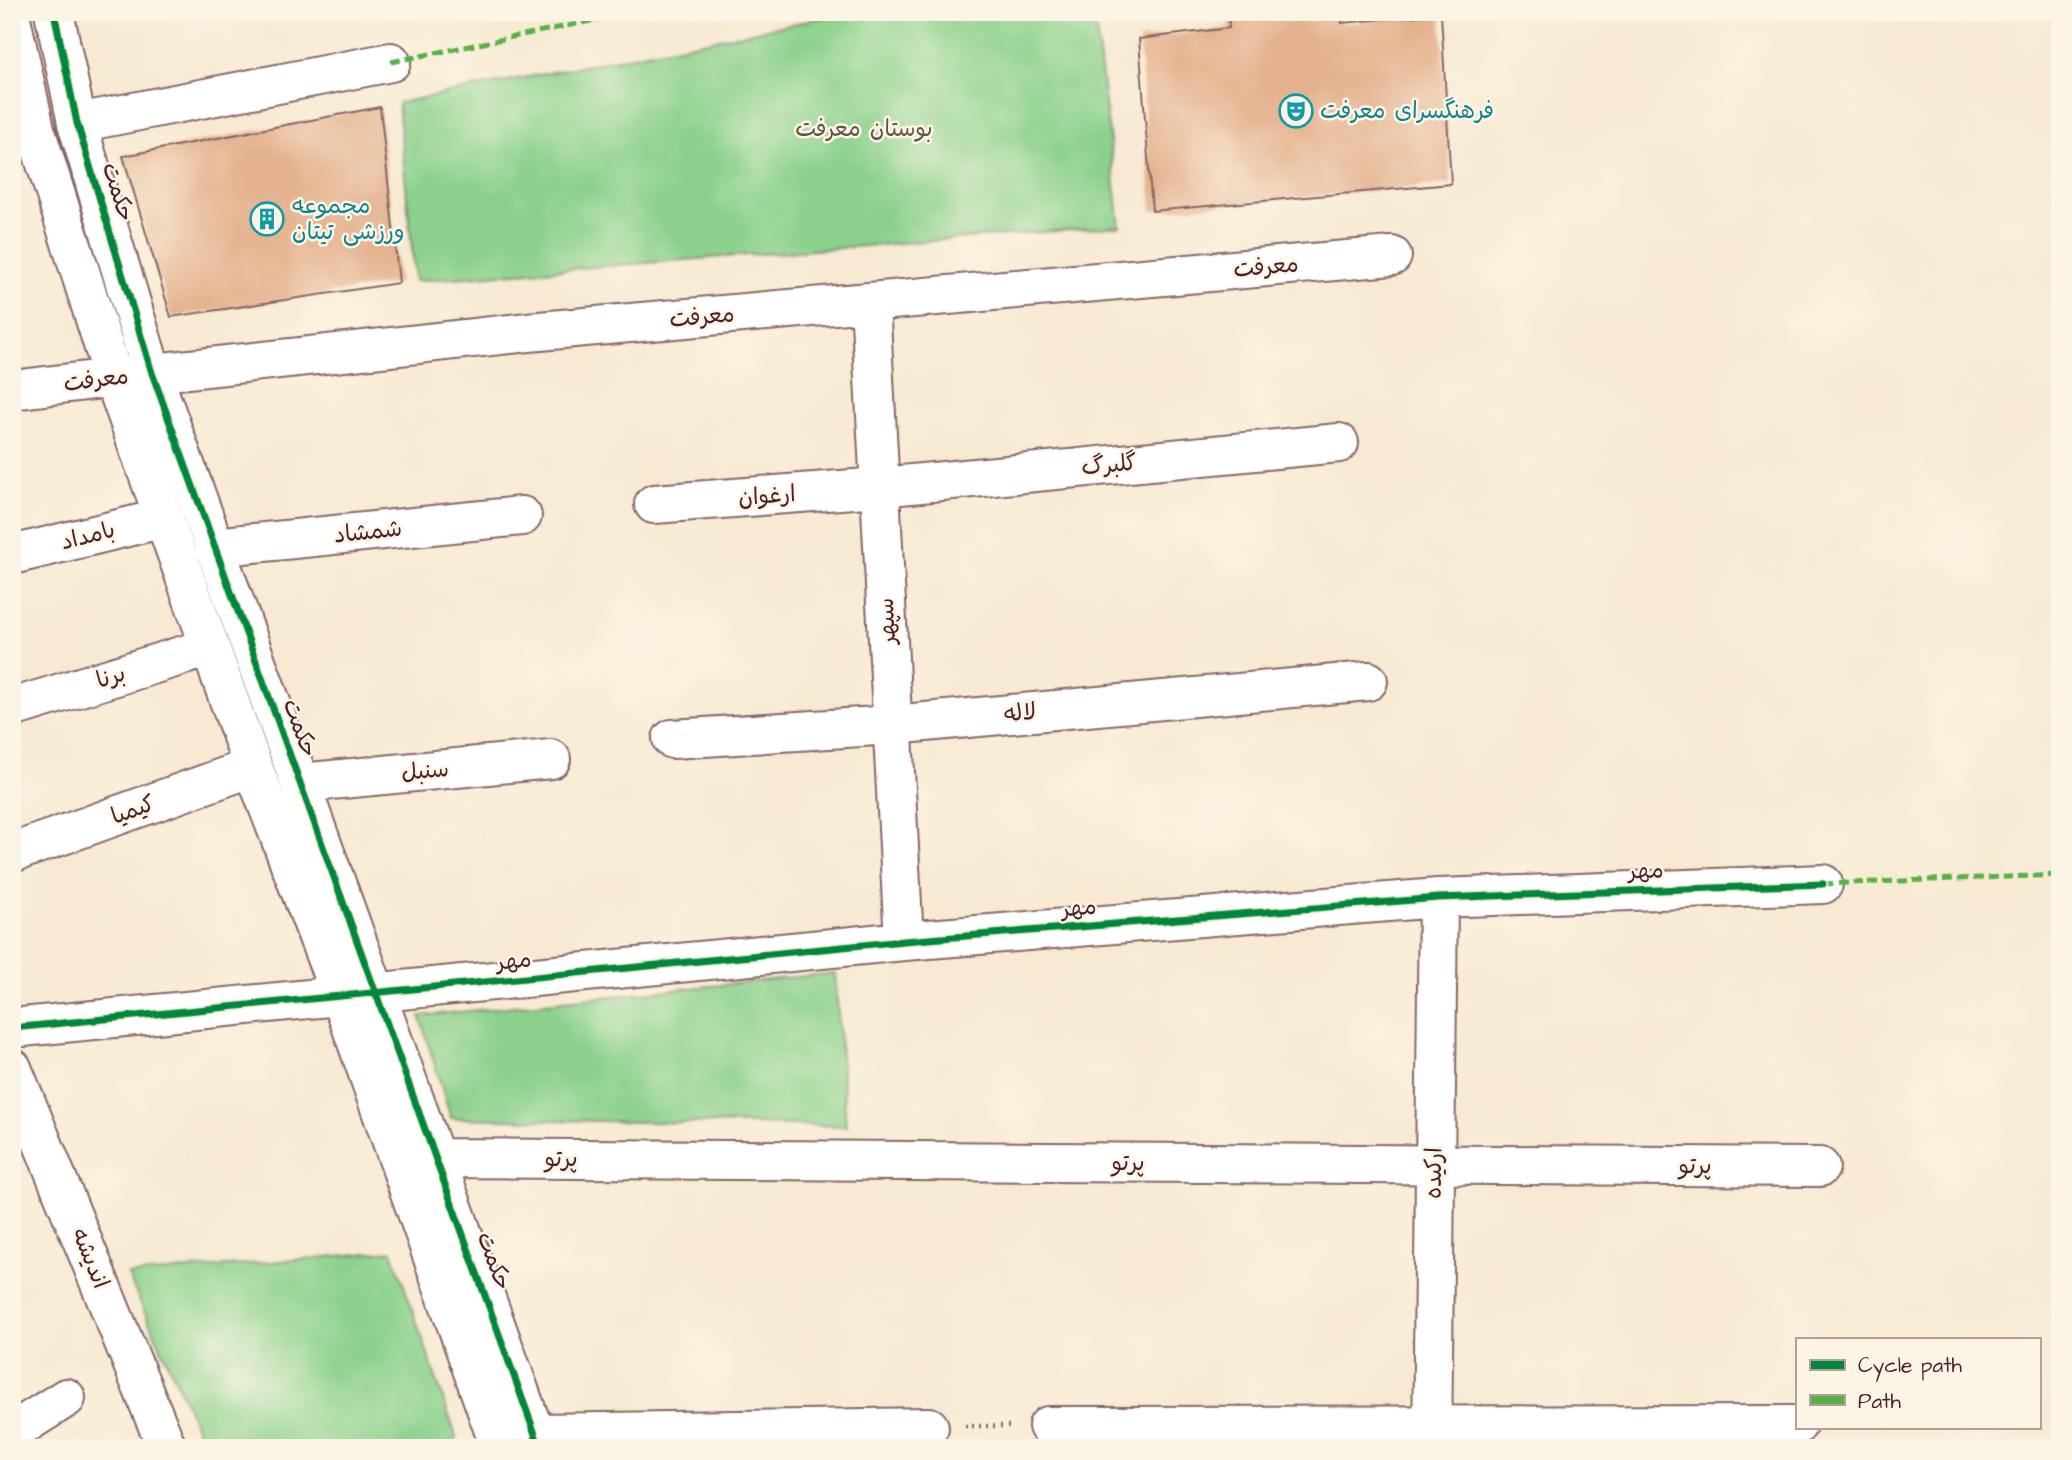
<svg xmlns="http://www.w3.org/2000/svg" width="2072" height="1460" viewBox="0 0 2072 1460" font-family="'Architects Daughter','Playpen Sans Arabic',sans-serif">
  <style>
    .green { fill: #8bd18c; stroke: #6a785c; stroke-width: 2 }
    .building { fill: #e4b18d }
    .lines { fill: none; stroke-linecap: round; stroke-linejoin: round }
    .minor-casing { stroke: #876665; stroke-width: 42 }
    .path { stroke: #876665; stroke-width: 4.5; stroke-dasharray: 2 5; stroke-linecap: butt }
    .minor { stroke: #fff; stroke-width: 38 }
    .quiet { stroke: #57b146; stroke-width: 5; stroke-dasharray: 10 5; stroke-linecap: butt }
    .cycleway-casing { stroke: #fcf5e5; stroke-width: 11 }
    .cycleway { stroke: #00873e; stroke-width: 7 }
    .labels { text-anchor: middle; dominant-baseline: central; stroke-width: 5; stroke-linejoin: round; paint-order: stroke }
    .culture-label { font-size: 23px; fill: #0d838f; stroke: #fcf5e5; text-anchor: start }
    .park-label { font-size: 23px; fill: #5e5448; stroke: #fcf5e5 }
    .street-label { font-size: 23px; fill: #4a1f2b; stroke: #fcf5e5 }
  </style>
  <rect width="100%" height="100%" fill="#fcf5e5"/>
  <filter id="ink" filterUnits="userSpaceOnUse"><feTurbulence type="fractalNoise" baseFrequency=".0143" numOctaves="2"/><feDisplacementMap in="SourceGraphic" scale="14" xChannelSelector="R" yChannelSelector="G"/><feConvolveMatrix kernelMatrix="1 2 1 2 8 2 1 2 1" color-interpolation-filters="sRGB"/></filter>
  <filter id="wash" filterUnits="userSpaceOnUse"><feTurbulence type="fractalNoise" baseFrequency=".00686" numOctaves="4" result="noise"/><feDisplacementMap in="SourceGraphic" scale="28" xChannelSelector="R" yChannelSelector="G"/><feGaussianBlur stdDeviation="1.57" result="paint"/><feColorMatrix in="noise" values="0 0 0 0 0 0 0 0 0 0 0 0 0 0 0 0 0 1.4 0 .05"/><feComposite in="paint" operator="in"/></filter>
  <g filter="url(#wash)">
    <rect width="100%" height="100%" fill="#f7e9d2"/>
    <path class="green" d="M852,12h242l26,214 -705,55 -17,-178z
      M835,973l11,153 -395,-8 -31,-102z
      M392,1251l65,188 -22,9h-229l-78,-173z"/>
    <g id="blocks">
      <path class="building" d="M1228,12h113l1,11 99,-9 10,170 -299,27 -13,-172 90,-11z
        M380,107l19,176 -228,34 -48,-161z"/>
    </g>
  </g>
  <g filter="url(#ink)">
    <use href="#blocks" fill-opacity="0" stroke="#876665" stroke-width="2"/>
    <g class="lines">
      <defs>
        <path id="minor" d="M54,12l23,111 75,250 388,1075
          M12,23l23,106 79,250 139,388 88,230 159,451
          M77,123l314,-61
          M870,302l34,639
          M12,390l140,-17 376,-41 864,-76
          M654,504l226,-17 459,-44
          M214,547l308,-31
          M12,555l152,-37
          M12,708l198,-61
          M672,739l221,-14 475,-44
          M300,783l251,-24
          M12,853l241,-86
          M12,1028l892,-87 534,-43 385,-14
          M12,1068l155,380
          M437,1158l1383,9
          M1048,1426l749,-1
          M12,1432l54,-34
          M535,1433l394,-6
          M1432,1448l6,-550"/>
      </defs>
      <use href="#minor" class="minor-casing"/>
      <path class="path" d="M965,1426h47"/>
      <use href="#minor" class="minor"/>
      <path class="quiet" d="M391,62l244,-50
        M1823,884l237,-9"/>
      <defs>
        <path id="cycleway" d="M54,12l23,111 75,250 388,1075
          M12,1028l892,-87 534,-43 385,-14"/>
      </defs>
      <use href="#cycleway" class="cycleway-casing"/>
      <use href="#cycleway" class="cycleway"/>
    </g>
  </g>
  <defs>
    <symbol id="theatre-ring" viewBox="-11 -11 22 22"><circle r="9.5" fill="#fcf5e5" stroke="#0f9aa8" stroke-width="1.5"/><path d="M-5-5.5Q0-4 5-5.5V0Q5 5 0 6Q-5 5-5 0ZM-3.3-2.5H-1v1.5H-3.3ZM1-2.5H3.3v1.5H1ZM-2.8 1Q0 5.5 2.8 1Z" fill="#0f9aa8"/></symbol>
    <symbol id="building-ring" viewBox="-11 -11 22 22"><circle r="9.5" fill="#fcf5e5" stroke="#0f9aa8" stroke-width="1.5"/><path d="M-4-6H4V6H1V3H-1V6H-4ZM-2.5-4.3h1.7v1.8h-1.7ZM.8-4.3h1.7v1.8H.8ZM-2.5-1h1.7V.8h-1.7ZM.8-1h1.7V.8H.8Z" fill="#0f9aa8"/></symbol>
  </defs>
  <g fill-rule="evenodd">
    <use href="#theatre-ring" x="1277" y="92" width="38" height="38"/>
    <use href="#building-ring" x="248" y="200" width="38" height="38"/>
  </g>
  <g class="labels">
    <g class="culture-label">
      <text x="1320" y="111">فرهنگسرای معرفت</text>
      <text x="292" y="206">مجموعه<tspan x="292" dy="26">ورزشی تیتان</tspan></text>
    </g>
    <g class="park-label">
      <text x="864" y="129">بوستان معرفت</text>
    </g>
    <g class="street-label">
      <text transform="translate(118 192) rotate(73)">حکمت</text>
      <text transform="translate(1266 267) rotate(-5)">معرفت</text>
      <text transform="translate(702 317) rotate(-5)">معرفت</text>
      <text transform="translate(96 380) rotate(-7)">معرفت</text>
      <text transform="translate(1109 465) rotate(-5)">گلبرگ</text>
      <text transform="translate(767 496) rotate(-4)">ارغوان</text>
      <text transform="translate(368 532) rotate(-6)">شمشاد</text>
      <text transform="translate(88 536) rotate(-14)">بامداد</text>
      <text transform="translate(887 621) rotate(-93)">سپهر</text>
      <text transform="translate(111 677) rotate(-17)">برنا</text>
      <text transform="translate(1020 713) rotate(-5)">لاله</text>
      <text transform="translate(300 728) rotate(70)">حکمت</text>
      <text transform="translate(425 771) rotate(-5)">سنبل</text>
      <text transform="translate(133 810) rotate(-20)">کیمیا</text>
      <text transform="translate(1646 871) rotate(-2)">مهر</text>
      <text transform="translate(1079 908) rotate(-5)">مهر</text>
      <text transform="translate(514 961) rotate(-6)">مهر</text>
      <text x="561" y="1159">پرتو</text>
      <text x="1128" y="1163">پرتو</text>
      <text x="1695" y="1166">پرتو</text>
      <text transform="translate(1434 1173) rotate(-89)">ارکیده</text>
      <text transform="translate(90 1258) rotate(68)">اندیشه</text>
      <text transform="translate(494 1261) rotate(70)">حکمت</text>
    </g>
  </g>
  <rect width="2072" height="1460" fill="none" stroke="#fcf5e5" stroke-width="42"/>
  <rect x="1796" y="1338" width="245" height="91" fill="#fcf5e5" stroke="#b59f9b" stroke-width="2"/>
  <rect x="1810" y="1360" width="35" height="10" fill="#00873e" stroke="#b59f9b" stroke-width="2"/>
  <text x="1858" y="1372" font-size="21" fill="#4a1f2b">Cycle path</text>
  <rect x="1810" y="1395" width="35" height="10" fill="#57b146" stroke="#b59f9b" stroke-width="2"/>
  <text x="1858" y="1408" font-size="21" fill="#4a1f2b">Path</text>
</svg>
